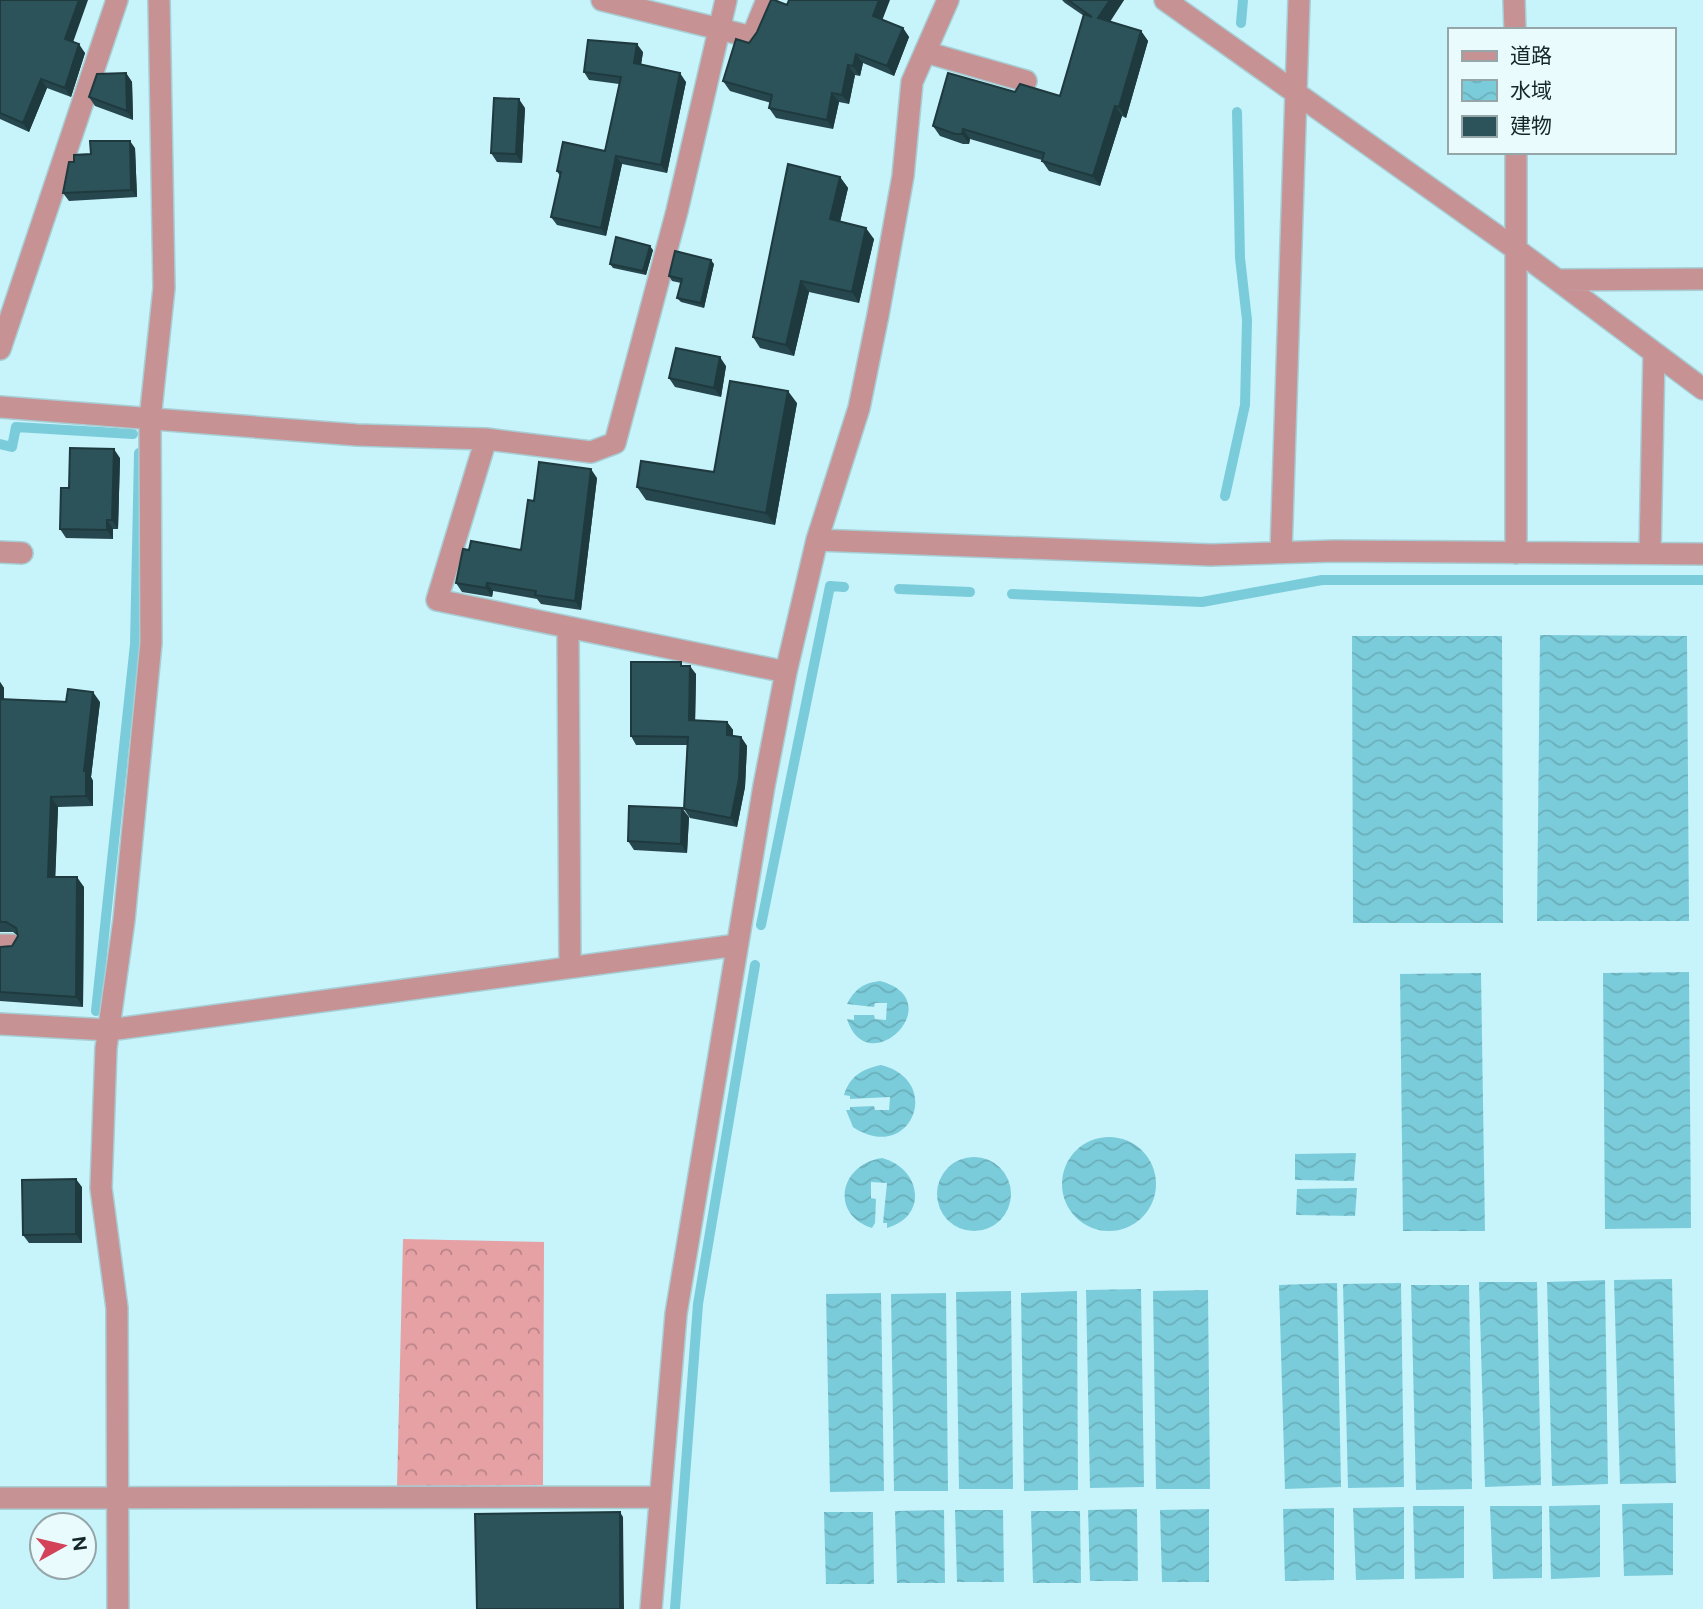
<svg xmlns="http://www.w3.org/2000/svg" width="1703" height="1609" viewBox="0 0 1703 1609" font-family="Figtree,'Noto Sans JP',sans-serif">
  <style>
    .forest { fill: url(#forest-crowns) }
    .water { fill: url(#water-waves) }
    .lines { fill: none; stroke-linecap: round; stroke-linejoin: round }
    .stream { stroke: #7bccda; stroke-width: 10 }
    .minor-casing { stroke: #a7ced5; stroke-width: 24 }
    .minor { stroke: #c79294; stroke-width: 21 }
    .wall { fill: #26474d }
    .shaded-wall { fill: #1f3a3f }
    .building { fill: #2c535a; stroke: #1f3a3f; stroke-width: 2 }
  </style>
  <defs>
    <pattern id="forest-crowns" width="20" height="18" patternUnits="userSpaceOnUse" patternTransform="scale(1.75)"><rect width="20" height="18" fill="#e6a1a5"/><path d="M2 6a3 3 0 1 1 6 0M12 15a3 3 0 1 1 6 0" fill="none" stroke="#b98387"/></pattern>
    <pattern id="water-waves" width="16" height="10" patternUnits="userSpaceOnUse" patternTransform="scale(1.75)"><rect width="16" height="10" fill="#7bccda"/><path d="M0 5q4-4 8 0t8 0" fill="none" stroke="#6aafbb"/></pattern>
  </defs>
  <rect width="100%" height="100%" fill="#c7f3fb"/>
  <path class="forest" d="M403,1239l141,3 -1,243 -146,2z"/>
  <path class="water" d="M1540,635l147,1 2,285h-152z
    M1352,636h150l1,287h-150z
    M1689,972l2,256 -86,1 -2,-256z
    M1481,973l4,258h-82l-3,-257z
    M880,981c72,19 -12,103 -33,38l7,1v-5h20l1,4 11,1 1,-17h-12l-1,4 -27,-3c8,-15 16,-21 33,-23z
    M881,1065c64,16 29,100 -28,62l-7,-17h4v-3l24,-1 1,4h14l1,-13 -40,2v-3l-6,-1c6,-19 18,-26 37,-30z
    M1062 1184a47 47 0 1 1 94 0a47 47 0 1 1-94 0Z
    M1356,1153l-2,28 -59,-1v-26z
    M937 1194a37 37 0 1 1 74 0a37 37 0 1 1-74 0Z
    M882,1158c39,10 47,58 5,70v-5h-4l4,-40 -16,-1v16l5,1 -1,24 -3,5c-43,-14 -32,-64 10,-70z
    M1357,1188l-2,28 -59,-1 1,-26z
    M1672,1279l4,204 -56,1 -6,-204z
    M1605,1280l3,204 -56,2 -5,-204z
    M1479,1282h58l4,203 -56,2z
    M1337,1283l4,204 -56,2 -6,-204z
    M1401,1283l3,204 -56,1 -5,-204z
    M1411,1285h58l3,204 -56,1z
    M1141,1289l3,198 -54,1 -4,-198z
    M1208,1290l2,199h-54l-3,-198z
    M1011,1291l2,198h-54l-3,-197z
    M1077,1291l1,199 -54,1 -3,-198z
    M881,1293l3,198 -54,1 -4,-198z
    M946,1293l2,198h-54l-3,-197z
    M1673,1503v72l-49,1 -2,-72z
    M1600,1505v72l-49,2 -2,-73z
    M1413,1506h51v72l-49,1z
    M1490,1506h52v72l-49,1z
    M1404,1507v72l-48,1 -3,-72z
    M1334,1508v72l-49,1 -2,-72z
    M1137,1509l1,72h-48l-2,-71z
    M1209,1509v73h-47l-2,-72z
    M944,1510l1,73h-48l-2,-72z
    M955,1510h48l1,72h-47z
    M1031,1511h49l1,72h-48z
    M824,1512h49l1,72h-48z"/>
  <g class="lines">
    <path class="stream" d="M1241,23l2,-23
      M0,444l12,3 4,-20 117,7
      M1225,496l20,-91 2,-85 -7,-62 -3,-146
      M899,589l71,3
      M1012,594l190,8 120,-22h381
      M761,925l69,-339 14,1
      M96,1011l39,-367 4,-191
      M675,1609l23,-305 57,-339"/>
    <defs>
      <path id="minor" d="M602,0l150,37 15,-37
        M1165,0l352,250 186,139
        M1514,0l1,30
        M925,52l101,29
        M1516,152v401
        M1557,280l146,-1
        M0,349l117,-349
        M0,407l357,28 129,4 105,13 24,-9 62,-232 49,-211
        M486,439l-49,161 349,72
        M817,540l394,15 124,-4 368,3
        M0,552l22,1
        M1281,552l18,-552
        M1650,553l4,-200
        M568,627l2,340
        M0,945h12
        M0,1024l109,6 628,-85
        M0,1498l660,-1
        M118,1609l-1,-301 -16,-120 5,-140 18,-128 27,-277 -1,-224 14,-131 -5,-288
        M651,1609l25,-295 88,-528 22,-114 31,-132 42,-132 19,-93 25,-139 9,-94 36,-82"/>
    </defs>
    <use href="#minor" class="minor-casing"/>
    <use href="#minor" class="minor"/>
  </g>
  <path class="wall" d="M0,0l73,42 12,11 -14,44 -24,-9 -18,44 -29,-13z
    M1062,0h62l-14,22 31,9 7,10 -22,77 -4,-2 -22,70 -51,-15 -7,-10v-1l-72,-21 -1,5h-6l-23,-8 -7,-10 82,-34 45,4 24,-80 -19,-13z
    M787,5l95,15 21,8 6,9 -15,39 -31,-13 -3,13 -5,-1 -6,29 -10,-2 -6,27 -57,-11 -7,-10 2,-5 -41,-12 -7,-10 26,-38z
    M643,52l-2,13 45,17 -19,91 -45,-9 -16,72 -49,-11 -6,-8 9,-41 -3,-5 48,-20 14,-67 -30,-4 -5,-8z
    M126,73l6,9 1,38 -38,-14 -6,-9z
    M525,108l-3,55 -25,-1 -6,-9z
    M135,148l2,49 -68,4 -6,-8 11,-31 17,-8z
    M840,177l8,11 -8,34 34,17 -15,64 -50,-11 -15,64 -34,-8 -7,-11z
    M653,250l-7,25 -33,-7 -3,-4z
    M714,264l-10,44 -23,-6 -4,-4 4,-15 -9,-2 -3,-5z
    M726,366l-5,31 -46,-10 -6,-9z
    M797,403l-22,122 -129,-25 -9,-13 77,-15z
    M120,458l-2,71h-5v10l-47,-1 -6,-9 9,-41z
    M597,478l-16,132 -40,-6 -4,-5 -44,-8 -1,6 -30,-5 -6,-9 13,-33h52l13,-49z
    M684,666l12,8 -1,46 32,2 6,8v6l8,1 6,9 -2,41 -8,40 -47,-9 -6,-9 3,-64h-51l-5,-9z
    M0,682l4,6v11l96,3 -9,75 2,4v25l-35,1 -3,70 29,10 -1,120 -83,-6v-54l12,-1 6,-10 -5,-4h-13z
    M689,817l-2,36 -53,-3 -6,-9z
    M82,1187v56h-53l-6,-8z"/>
  <path class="shaded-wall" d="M79,0h9l-17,48 -6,-9z
    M879,0h11l-10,26 -7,-10z
    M1110,0h14l-19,28 -7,-10z
    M903,28l6,9 -15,39 -7,-10z
    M1141,31l7,10 -22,77 -7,-11z
    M79,44l6,9 -14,44 -6,-9z
    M637,44l6,8 -3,19 -6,-8z
    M856,54l7,9 -3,13 -7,-10z
    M848,65l7,10 -6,29 -7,-9z
    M126,73l6,9 1,38 -6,-9z
    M680,73l6,9 -19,91 -6,-8z
    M41,79l6,9 -18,44 -6,-9z
    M832,93l7,9 -6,27 -6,-9z
    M519,99l6,9 -3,55 -6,-9z
    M1115,106l7,10 -22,70 -7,-10z
    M963,129l7,10 -1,5 -7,-10z
    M130,141l5,7 2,49 -6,-7z
    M616,156l6,8 -16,72 -5,-8z
    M840,177l8,11 -10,42 -8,-11z
    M866,228l8,11 -15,64 -7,-11z
    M650,246l3,4 -7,25 -3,-4z
    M711,260l3,4 -10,44 -3,-5z
    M801,281l8,11 -15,64 -8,-11z
    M720,357l6,9 -5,31 -7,-9z
    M788,391l9,12 -22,122 -9,-12z
    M114,449l6,9 -2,71 -6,-9z
    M591,469l6,9 -16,132 -6,-9z
    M107,520l6,9v10l-6,-9z
    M487,583l6,8 -1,6 -6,-9z
    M690,666l6,8 -1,54 -6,-8z
    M0,682l4,6 -1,34 -3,-5z
    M93,692l7,10 -9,75 2,4v25l-7,-10 -2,-25z
    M727,722l6,8v13l-6,-8z
    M741,737l6,9 -2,41 -8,40 -6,-9z
    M51,797l7,10 -3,79 -7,-9z
    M682,808l7,9 -2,36 -6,-9z
    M77,877l7,10 -1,120 -7,-10z
    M76,1179l6,8v56l-6,-9z
    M620,1512l3,5 1,92h-4z"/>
  <path class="building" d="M0,0h79l-14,39 14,5 -14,44 -24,-9 -18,44 -23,-10z
    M771,0h3l13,5 2,-5h90l-6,16 30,12 -16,38 -31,-12 -3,12 -5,-1 -6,30 -10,-2 -5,27 -58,-12 3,-13 -49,-14 13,-42 13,4 8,-11z
    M1068,0h42l-12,18 43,13 -22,76 -4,-1 -22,70 -51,-15 2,-8 -81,-24 -1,5h-7l-22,-8 15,-53 67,19 5,-8 40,12 24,-82 8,3z
    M588,40l49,4 -3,19 46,10 -19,92 -45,-9 -15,72 -50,-11 10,-45 -4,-1 6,-29 42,9 16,-74 -37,-5z
    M126,73l1,38 -38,-14 8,-23z
    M494,98l25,1 -3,55 -25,-1z
    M90,141h40l1,49 -68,3 6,-31h5v-7l17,-1z
    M788,164l52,13 -10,42 36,9 -14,64 -51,-11 -15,64 -33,-8z
    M616,237l34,9 -7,25 -33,-7z
    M675,251l36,9 -10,43 -24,-5 5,-19 -13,-3z
    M676,348l44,9 -6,31 -45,-10z
    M730,381l58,10 -22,122 -129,-26 4,-26 73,11z
    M70,448l44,1 -2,71h-5v10l-47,-1 1,-41h8z
    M539,462l52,7 -16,132 -40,-6 1,-4 -49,-8 -1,5 -30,-5 7,-34 6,1 2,-9 50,9 7,-50 6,1z
    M631,662h50v4h9l-1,54 38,2v13l14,2 -2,42 -8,39 -47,-9 4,-72 -57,-1z
    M68,689l25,3 -9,79h2v25l-35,1 -3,80h29l-1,120 -76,-5v-45l12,-1 6,-10 -2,-8 -10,-6h-6v-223l66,3z
    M629,806l53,2 -1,36 -53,-3z
    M76,1179v55l-53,1 -1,-55z
    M620,1512v97h-143l-2,-95z"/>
  <rect x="1448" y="28" width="228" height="126" fill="#eafbfe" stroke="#95a6a9" stroke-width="2"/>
  <rect x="1462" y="51" width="35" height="10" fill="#c79294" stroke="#95a6a9" stroke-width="2"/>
  <text x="1510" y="63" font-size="21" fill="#16272a">道路</text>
  <rect x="1462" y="80" width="35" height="21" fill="url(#water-waves)" stroke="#95a6a9" stroke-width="2"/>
  <text x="1510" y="98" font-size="21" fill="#16272a">水域</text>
  <rect x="1462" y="116" width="35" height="21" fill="#2c535a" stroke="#95a6a9" stroke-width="2"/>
  <text x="1510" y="133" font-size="21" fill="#16272a">建物</text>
  <g transform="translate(63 1546) rotate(82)"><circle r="33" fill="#eafbfe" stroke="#95a6a9" stroke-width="2"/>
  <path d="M0-5L12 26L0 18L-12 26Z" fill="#d34258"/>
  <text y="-10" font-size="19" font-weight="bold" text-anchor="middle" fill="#16272a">N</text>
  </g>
</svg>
